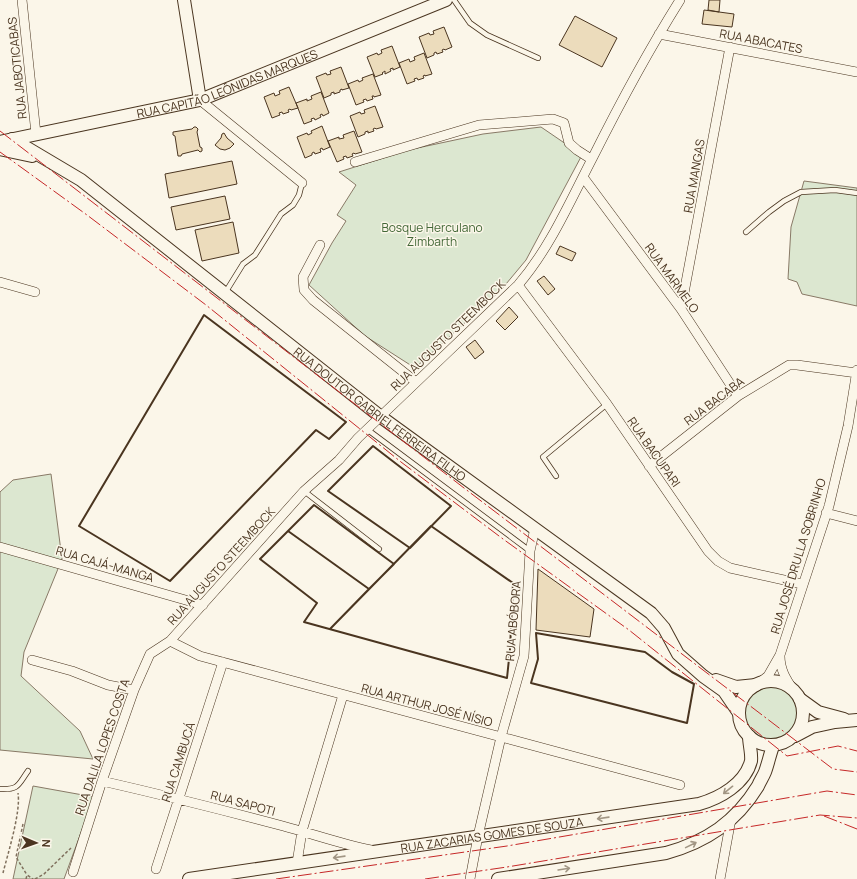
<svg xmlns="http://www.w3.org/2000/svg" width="857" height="879" viewBox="0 0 857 879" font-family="Manrope,sans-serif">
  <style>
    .green { fill: #dce7d0; stroke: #887966 }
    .building { fill: #ecdcbc; stroke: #4a3520 }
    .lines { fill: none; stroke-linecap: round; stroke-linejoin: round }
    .service-casing { stroke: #4a3520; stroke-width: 6 }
    .minor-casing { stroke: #4a3520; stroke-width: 10 }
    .secondary-casing { stroke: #4a3520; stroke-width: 14 }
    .path { stroke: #7f6f5c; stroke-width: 1.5; stroke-dasharray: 3 2; stroke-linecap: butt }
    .service { stroke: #fbf6e9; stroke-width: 4.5 }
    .minor { stroke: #fbf6e9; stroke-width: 9 }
    .secondary { stroke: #fbf6e9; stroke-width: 12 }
    .wall { stroke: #4a3520; stroke-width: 2 }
    .power { stroke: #c62828; stroke-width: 1; stroke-dasharray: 14 3 2 3; stroke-linecap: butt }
    .oneway { stroke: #a29684 }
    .labels { text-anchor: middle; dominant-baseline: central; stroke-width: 3; stroke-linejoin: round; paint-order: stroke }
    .street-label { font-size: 12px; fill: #4a3520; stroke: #fbf6e9 }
    .park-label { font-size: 12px; fill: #436837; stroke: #fbf6e9 }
  </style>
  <rect width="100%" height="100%" fill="#fbf6e9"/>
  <path class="green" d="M541,127l41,28 -56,105 -25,30 -86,78 -50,-32 -56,-51 23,-42 14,-22 -9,-6 19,-30 -17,-13 69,-22 75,-16z
    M804,181l53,7v118l-55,-12 -5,-12 -9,-3 3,-52z
    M51,474l11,85 -38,93 -3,24 59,55 13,28 -93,-9v-258l13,-12z
    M744 713a27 27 0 1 1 54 0a27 27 0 1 1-54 0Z
    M33,786l61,11 -30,82h-51z"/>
  <path class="building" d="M709,0h11l-1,12 -11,-2z
    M704,10l30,4 -2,13 -30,-3z
    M575,16l42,22 -15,29 -43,-22z
    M444,27l8,20 -7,3 -1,-1 -2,1 1,2 -6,2 -1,-2 -2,1v2l-7,3 -8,-21 10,-4 1,2 4,-1 -1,-3z
    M392,46l8,21 -7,3v-2l-3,1 1,2 -6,3v-3l-3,2 1,1 -8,3 -8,-20 10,-4 1,2 4,-2 -1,-3z
    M424,53l8,21 -7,2v-1l-2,1 1,2 -6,2 -1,-2 -3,1 1,2 -8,3 -8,-21 10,-4 1,3 5,-2 -1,-3z
    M341,67l8,21 -7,2v-1l-2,1v2l-6,2v-2l-3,1v2l-7,3 -8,-21 10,-4 1,2 4,-1 -1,-3z
    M373,74l8,21 -7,2v-1h-2l1,3 -6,2 -1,-2 -3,1 1,2 -8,3 -8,-21 10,-4 1,2 4,-2 -1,-2z
    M289,87l9,21 -7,2 -1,-1 -2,1 1,2 -6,2 -1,-2 -3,1 1,2 -8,3 -8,-21 10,-4 1,3 5,-2 -1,-3z
    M321,92l8,21 -6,3 -1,-2 -2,1 1,2 -6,3 -1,-2 -3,1 1,2 -8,3 -8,-21 11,-4v2l5,-2 -1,-3z
    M375,106l8,21 -7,2 -1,-1 -2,1 1,2 -6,2v-2l-3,1v2l-7,3 -8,-21 10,-4 1,2 4,-1 -1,-3z
    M322,126l8,21 -7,3 -1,-2 -2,1 1,3 -6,2 -1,-2 -2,1v2l-7,3 -8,-21 10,-4 1,2 4,-2 -1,-2z
    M194,127h2l2,2 -1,3 3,15 2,1v3l-2,1 -2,-2 -16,4 -1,2h-3l-3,-20 -2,-1v-3l19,-3z
    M354,131l8,21 -7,2 -1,-1 -2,1 1,2 -6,2 -1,-2 -3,1 1,2 -7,3 -9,-21 11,-4v2l5,-1 -1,-3z
    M224,133l3,5 7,6 -4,4 -5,2 -5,-1 -5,-4 6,-7 1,-4z
    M232,161l5,23 -68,14 -4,-24z
    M225,196l5,23 -54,11 -5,-23z
    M233,222l6,31 -37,8 -7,-31z
    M560,246l16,7 -4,8 -16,-7z
    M544,276l11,13 -7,6 -11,-14z
    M509,307l9,10 -13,13 -9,-9z
    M475,340l9,12 -9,7 -9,-12z
    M538,569l56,40 -4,28 -54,-7z"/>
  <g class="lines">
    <defs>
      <path id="service" d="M454,0l16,23 17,12 51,23
        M746,232l23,-20 15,-11 17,-9 34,-2 22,3
        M225,293l18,-29 12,-9 26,-41 12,-9 6,-10 3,-12
        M368,430l162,121
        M556,476l-13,-19 64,-53
        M304,491l75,58
        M0,789c19,1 18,-4 28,-18"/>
      <path id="minor" d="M22,0l14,134
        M659,34l198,38
        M200,100l102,83
        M355,162l124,-37 74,-6 11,4 5,20 8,7 14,9
        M583,177l98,132 57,87
        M320,245l-17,32 1,13 9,10 103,82
        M0,282l35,10
        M518,285l89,119 101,147 10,10 12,7 72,16
        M681,309l49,-262
        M649,466l89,-70 51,-31h8l60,8
        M826,513l31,8
        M0,547l203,58
        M170,641l30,15 480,129
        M780,656c0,14 6,23 14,35
        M32,660l40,11 36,14 26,5
        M759,683l9,-7 12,-21 49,-149 19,-80 9,-56
        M102,781c61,14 121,29 181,45 30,8 58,18 88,24
        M297,863l5,-32 41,-136
        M156,869l67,-207
        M73,872l29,-91 32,-91 16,-36 20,-13 134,-150 35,-31 19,-22 160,-153c32,-37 52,-84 75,-128 27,-54 55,-106 87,-157
        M470,879l8,-43 23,-99 23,-81 6,-105 5,-23
        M720,879l11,-60"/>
      <g id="secondary">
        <path d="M184,0l16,100"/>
        <path id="s1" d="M12,139l69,41 300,237 270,196 13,15 14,26 25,22 21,15 15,22"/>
        <path id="s2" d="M0,142l200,-42 246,-100"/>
        <path d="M0,149l32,7"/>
        <path d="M716,680l20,7 20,-2"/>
        <circle cx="771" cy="713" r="32"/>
        <path d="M800,699l18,13 26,7"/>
        <path d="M795,736l17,-9 23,-5 22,-2"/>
        <path id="s3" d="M189,879l510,-75c21,-6 46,-20 52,-43 1,-7 -2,-17 -2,-25"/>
        <path d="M498,879l168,-26c40,-11 70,-31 92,-67 2,-5 5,-9 7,-14 3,-8 5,-18 8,-26"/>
      </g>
    </defs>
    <use href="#service" class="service-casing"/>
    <use href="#minor" class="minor-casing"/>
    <use href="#secondary" class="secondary-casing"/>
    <path class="path" d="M23,824l-7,33 11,18
      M3,873c5,-20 18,-61 15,-80
      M26,879l1,-4 6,4
      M35,879l9,-5 27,-26"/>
    <use href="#service" class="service"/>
    <use href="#minor" class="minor"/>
    <use href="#secondary" class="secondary"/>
    <path class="wall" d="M204,315l142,107 -17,17 -13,-9 -146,151 -91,-55z
      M373,446l78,60 -41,42 -82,-57z
      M314,505l80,59 -25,25 -81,-58z
      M330,629l39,-40 -81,-58 -28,28 57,44 -13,19 203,56 3,-29 3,-66 -82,-57 -101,103
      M536,633l109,19 27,20 22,12 -7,39 -156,-40 7,-24z"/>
    <path class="power" d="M0,131l464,357 369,281 24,3
      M0,152l87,63 119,90 195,157 102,77 126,91 158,126 51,-10 19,5
      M824,816l33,13
      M276,879l231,-33 320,-55 30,4
      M425,879l82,-12 313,-52 37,3"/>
  </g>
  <defs><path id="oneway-shaft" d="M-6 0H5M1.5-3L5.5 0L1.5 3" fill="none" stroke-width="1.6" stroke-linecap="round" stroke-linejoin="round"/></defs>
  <g class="oneway">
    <use href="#oneway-shaft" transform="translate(728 790) rotate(141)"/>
    <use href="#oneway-shaft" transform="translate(603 818) rotate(172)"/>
    <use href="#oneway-shaft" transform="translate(691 845) rotate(-26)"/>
    <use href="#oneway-shaft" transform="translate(339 857) rotate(172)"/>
    <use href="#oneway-shaft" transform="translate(564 869) rotate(-9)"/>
  </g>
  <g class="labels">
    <g class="street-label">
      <text transform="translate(761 41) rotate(11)">RUA ABACATES</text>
      <text transform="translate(17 68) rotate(-96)">RUA JABOTICABAS</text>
      <text stroke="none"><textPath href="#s2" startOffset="235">RUA CAPITÃO LEÔNIDAS MARQUES</textPath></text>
      <text transform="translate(694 176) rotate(-80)">RUA MANGAS</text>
      <text transform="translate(672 278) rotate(54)">RUA MARMELO</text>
      <text transform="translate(448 335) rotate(-44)">RUA AUGUSTO STEEMBOCK</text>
      <text transform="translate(714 401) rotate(-37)">RUA BACABA</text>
      <text stroke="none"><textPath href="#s1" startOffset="460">RUA DOUTOR GABRIEL FERREIRA FILHO</textPath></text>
      <text transform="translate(654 452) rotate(55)">RUA BACUPARI</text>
      <text transform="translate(798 556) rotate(-73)">RUA JOSÉ DRULLA SOBRINHO</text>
      <text transform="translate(105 564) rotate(16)">RUA CAJÁ-MANGA</text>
      <text transform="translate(221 566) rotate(-48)">RUA AUGUSTO STEEMBOCK</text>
      <text transform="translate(513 621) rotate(-85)">RUA ABÓBORA</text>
      <text transform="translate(427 705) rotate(15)">RUA ARTHUR JOSÉ NÍSIO</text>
      <text transform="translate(102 747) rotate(-71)">RUA DALILA LOPES COSTA</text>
      <text transform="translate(178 762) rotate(-72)">RUA CAMBUCÁ</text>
      <text transform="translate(243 803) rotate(15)">RUA SAPOTI</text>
      <text stroke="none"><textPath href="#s3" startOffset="306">RUA ZACARIAS GOMES DE SOUZA</textPath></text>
    </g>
    <g class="park-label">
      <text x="432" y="227">Bosque Herculano<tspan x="432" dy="14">Zimbarth</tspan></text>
    </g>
  </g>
  <g transform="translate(36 843) rotate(92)" stroke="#fbf6e9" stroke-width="3" paint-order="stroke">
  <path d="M0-3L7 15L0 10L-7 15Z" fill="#4a3520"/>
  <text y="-6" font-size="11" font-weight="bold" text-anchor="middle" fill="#4a3520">N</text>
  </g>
</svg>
